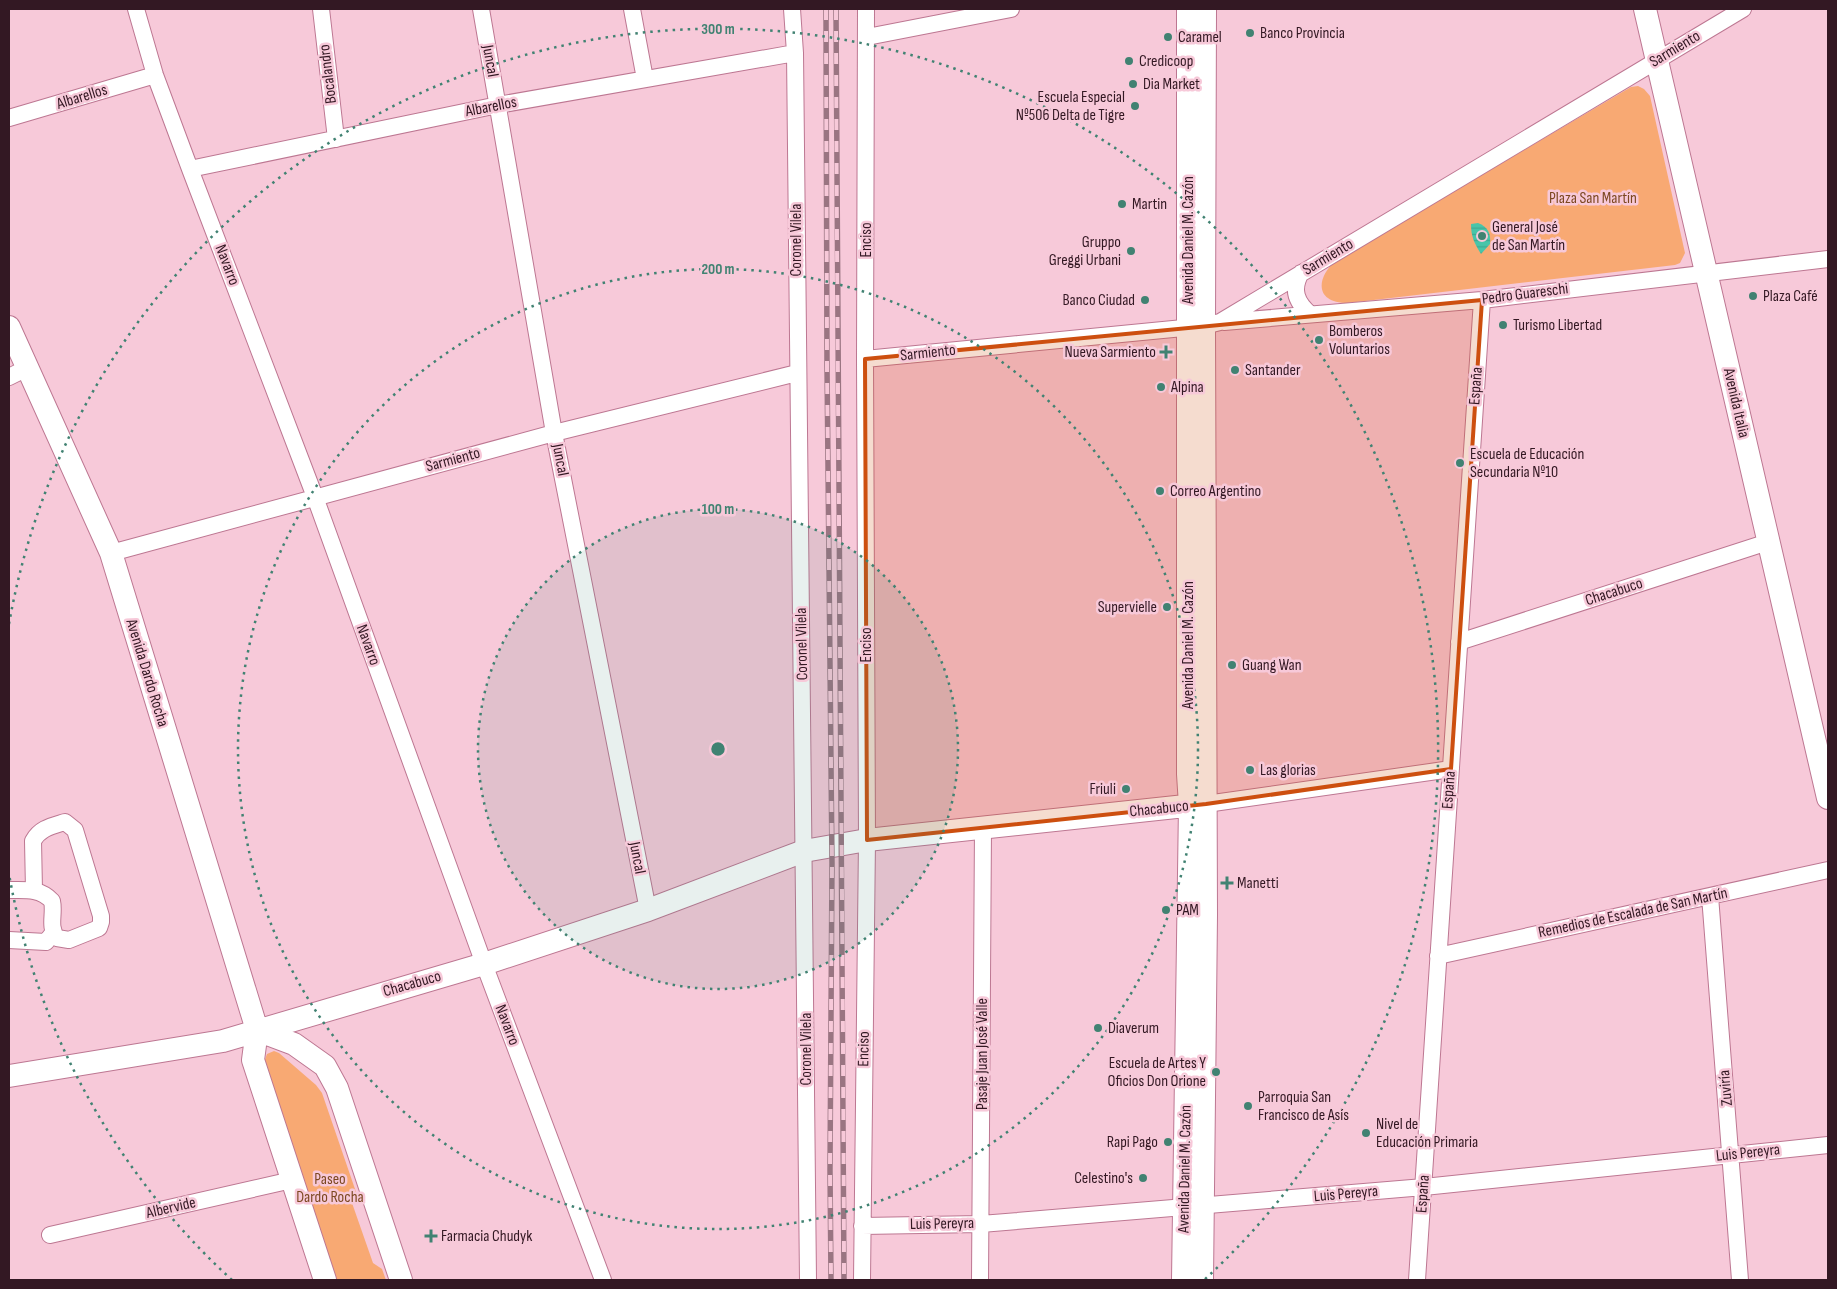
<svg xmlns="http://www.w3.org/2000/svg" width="1837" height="1289" viewBox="0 0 1837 1289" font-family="'Sofia Sans Condensed',sans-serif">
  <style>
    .green { fill: #f8a973 }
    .water { fill: url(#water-rules) }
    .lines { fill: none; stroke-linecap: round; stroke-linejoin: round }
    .street-casing { stroke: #bd7792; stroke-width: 18 }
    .secondary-casing { stroke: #bd7792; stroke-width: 24 }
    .street { stroke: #fff; stroke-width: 16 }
    .secondary { stroke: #fff; stroke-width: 22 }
    .rail-casing { stroke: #9a7582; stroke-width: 5.5 }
    .rail { stroke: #f7c9d9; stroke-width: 4; stroke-dasharray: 11; stroke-linecap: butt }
    .marked { fill: #cd4f0f; fill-opacity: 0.2; stroke: #cd4f0f; stroke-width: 4; stroke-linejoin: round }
    .ring { fill: none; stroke: #418272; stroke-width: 2.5; stroke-dasharray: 2.5 5 }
    .poi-dot { fill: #418272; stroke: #f7c9d9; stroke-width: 2 }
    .labels { text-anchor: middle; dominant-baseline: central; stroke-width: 5; stroke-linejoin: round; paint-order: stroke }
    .poi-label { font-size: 16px; fill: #331823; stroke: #f7c9d9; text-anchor: start }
    .street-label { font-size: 16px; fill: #331823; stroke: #f7c9d9 }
    .park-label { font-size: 16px; fill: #7c4821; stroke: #f7c9d9 }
    .centre { fill: #418272; stroke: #f7c9d9; stroke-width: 2.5 }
    .ring-label { font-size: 15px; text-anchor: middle; font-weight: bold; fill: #418272; stroke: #f7c9d9; stroke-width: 5; stroke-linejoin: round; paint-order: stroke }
  </style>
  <defs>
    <pattern id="water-rules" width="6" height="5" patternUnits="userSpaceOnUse" patternTransform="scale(1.25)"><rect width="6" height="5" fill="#48c5a9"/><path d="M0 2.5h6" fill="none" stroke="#3fa891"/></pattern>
  </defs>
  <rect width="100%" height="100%" fill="#f7c9d9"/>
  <path class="green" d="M1638,86l6,3 6,7 35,157 -5,10 -5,2 -327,38c-32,0 -33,-23 -13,-42l296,-174z
    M274,1051l5,2 37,32 6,8 34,99 -4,11 21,60 9,6 4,11h-51l-71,-218 3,-8z"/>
  <path class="water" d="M1478,223c10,4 13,10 12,21l-9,10c-7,-11 -10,-18 -10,-30z"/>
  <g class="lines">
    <defs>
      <path id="street" d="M136,9l19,66 35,94 125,328 169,467 119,316
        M321,9l15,130
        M481,9l73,424 94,477
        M632,9l13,70
        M792,9l3,44c3,409 10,818 13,1227
        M867,37l144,-28
        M9,118l146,-43
        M190,169l308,-64 297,-52
        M1301,273c-10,17 -4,30 9,41
        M1224,322l258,-22 346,-41
        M865,359l339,-33 16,-4 523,-313
        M9,377l18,-9
        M111,553l443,-120 243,-60
        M1459,642l309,-100
        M1206,804l245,-35
        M9,890c16,0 31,-2 43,11 3,13 -4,25 5,37l12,2 30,-12 2,-6v-6l-26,-86 -10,-8c-13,4 -25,6 -32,19l1,49
        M1710,896l30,384
        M9,940l37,2 7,-9
        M1438,956l390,-86
        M862,1226l119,-2 443,-37 404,-42
        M50,1235l242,-55
        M862,1280l5,-440 -2,-481 1,-350
        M980,1280l3,-452
        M1417,1280l65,-980"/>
      <path id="secondary" d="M1645,9l183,789
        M9,327l102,226 146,477 -4,30 72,220
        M257,1030l37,14 31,22 12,22 64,192
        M9,1076l214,-35 261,-77 164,-54 156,-59 63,-11 337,-36
        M1183,1280l7,-475 -2,-31v-765
        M1202,1280l4,-365 -2,-589 1,-317"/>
    </defs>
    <use href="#street" class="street-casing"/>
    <use href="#secondary" class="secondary-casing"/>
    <use href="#street" class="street"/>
    <use href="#secondary" class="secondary"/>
    <defs>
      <path id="rail" d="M826,9l1,357 5,497 -2,307 1,110
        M836,9c1,424 7,847 8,1271"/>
    </defs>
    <use href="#rail" class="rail-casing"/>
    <use href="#rail" class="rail"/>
  </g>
  <path class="marked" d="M1482,300l-31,469 -245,35 -339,36 -2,-481z"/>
  <circle cx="718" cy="749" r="240" fill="#418272" fill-opacity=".12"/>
  <g class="ring">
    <circle cx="718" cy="749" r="240"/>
    <circle cx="718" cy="749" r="480"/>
    <path d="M232 1280A720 720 0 0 1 9 874M9 624A720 720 0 1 1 1204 1280"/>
  </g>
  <g class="poi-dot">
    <circle cx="1250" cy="33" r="5"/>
    <circle cx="1168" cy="37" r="5"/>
    <circle cx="1129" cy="61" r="5"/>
    <circle cx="1133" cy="84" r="5"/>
    <circle cx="1135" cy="106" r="5"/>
    <circle cx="1122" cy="204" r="5"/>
    <circle cx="1482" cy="236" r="5"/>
    <circle cx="1131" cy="251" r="5"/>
    <circle cx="1753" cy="296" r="5"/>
    <circle cx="1145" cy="300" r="5"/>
    <circle cx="1503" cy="325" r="5"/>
    <circle cx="1319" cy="340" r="5"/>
    <path d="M1163.5 344.5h5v5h5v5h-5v5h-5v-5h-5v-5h5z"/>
    <circle cx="1235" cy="370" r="5"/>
    <circle cx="1161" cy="387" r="5"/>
    <circle cx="1460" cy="463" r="5"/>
    <circle cx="1160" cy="491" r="5"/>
    <circle cx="1167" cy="607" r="5"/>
    <circle cx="1232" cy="665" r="5"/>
    <circle cx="1250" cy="770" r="5"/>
    <circle cx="1126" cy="789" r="5"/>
    <path d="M1224.5 875.5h5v5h5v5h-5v5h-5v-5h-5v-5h5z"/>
    <circle cx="1166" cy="910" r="5"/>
    <circle cx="1098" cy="1028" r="5"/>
    <circle cx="1216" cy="1072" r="5"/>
    <circle cx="1248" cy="1106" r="5"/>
    <circle cx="1366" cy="1133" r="5"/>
    <circle cx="1168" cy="1142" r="5"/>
    <circle cx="1143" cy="1178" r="5"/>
    <path d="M428.5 1228.5h5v5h5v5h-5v5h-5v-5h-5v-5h5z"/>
  </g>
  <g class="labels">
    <g class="poi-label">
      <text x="1260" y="33">Banco Provincia</text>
      <text x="1178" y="37">Caramel</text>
      <text x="1139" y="61">Credicoop</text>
      <text x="1143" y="84">Dia Market</text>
      <text x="1125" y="97" text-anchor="end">Escuela Especial<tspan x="1125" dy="18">Nº506 Delta de Tigre</tspan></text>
      <text x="1132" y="204">Martin</text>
      <text x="1492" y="227">General José<tspan x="1492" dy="18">de San Martín</tspan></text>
      <text x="1121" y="242" text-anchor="end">Gruppo<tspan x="1121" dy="18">Greggi Urbani</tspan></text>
      <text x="1763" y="296">Plaza Café</text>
      <text x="1135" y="300" text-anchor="end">Banco Ciudad</text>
      <text x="1513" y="325">Turismo Libertad</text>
      <text x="1329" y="331">Bomberos<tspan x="1329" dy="18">Voluntarios</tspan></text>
      <text x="1156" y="352" text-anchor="end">Nueva Sarmiento</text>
      <text x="1245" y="370">Santander</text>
      <text x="1171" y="387">Alpina</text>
      <text x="1470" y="454">Escuela de Educación<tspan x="1470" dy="18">Secundaria Nº10</tspan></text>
      <text x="1170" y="491">Correo Argentino</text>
      <text x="1157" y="607" text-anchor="end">Supervielle</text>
      <text x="1242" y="665">Guang Wan</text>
      <text x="1260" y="770">Las glorias</text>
      <text x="1116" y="789" text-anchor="end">Friuli</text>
      <text x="1237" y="883">Manetti</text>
      <text x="1176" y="910">PAM</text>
      <text x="1108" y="1028">Diaverum</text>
      <text x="1206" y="1063" text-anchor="end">Escuela de Artes Y<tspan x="1206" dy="18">Oficios Don Orione</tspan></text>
      <text x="1258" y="1097">Parroquia San<tspan x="1258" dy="18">Francisco de Asís</tspan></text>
      <text x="1376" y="1124">Nivel de<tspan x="1376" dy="18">Educación Primaria</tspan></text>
      <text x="1158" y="1142" text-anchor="end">Rapi Pago</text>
      <text x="1133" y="1178" text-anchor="end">Celestino's</text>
      <text x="441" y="1236">Farmacia Chudyk</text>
    </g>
    <g class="street-label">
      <text transform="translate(1675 49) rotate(-31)">Sarmiento</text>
      <text transform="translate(490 61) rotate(80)">Juncal</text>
      <text transform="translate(328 74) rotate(-97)">Bocalandro</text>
      <text transform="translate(82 97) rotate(-17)">Albarellos</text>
      <text transform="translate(491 107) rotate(-11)">Albarellos</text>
      <text transform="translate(796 240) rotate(-90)">Coronel Vilela</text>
      <text transform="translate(866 240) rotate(-90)">Enciso</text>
      <text transform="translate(1188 240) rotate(-90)">Avenida Daniel M. Cazón</text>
      <text transform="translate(1328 257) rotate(-31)">Sarmiento</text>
      <text transform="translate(227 265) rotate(69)">Navarro</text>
      <text transform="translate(1525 294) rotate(-7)">Pedro Guareschi</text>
      <text transform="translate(928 353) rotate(-6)">Sarmiento</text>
      <text transform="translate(1476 386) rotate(-86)">España</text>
      <text transform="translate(1736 403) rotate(77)">Avenida Italia</text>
      <text transform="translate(453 460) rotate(-15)">Sarmiento</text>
      <text transform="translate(560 460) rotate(79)">Juncal</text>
      <text transform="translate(1614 592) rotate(-18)">Chacabuco</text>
      <text transform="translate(802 644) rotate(-91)">Coronel Vilela</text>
      <text transform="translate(368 645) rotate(70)">Navarro</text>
      <text transform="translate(866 645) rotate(-90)">Enciso</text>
      <text transform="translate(1188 645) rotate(-90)">Avenida Daniel M. Cazón</text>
      <text transform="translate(147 673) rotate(73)">Avenida Dardo Rocha</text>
      <text transform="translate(1449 790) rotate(-86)">España</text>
      <text transform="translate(1159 809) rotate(-6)">Chacabuco</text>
      <text transform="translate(637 858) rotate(79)">Juncal</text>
      <text transform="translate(1633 913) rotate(-12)">Remedios de Escalada de San Martín</text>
      <text transform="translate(412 984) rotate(-16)">Chacabuco</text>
      <text transform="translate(507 1025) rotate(69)">Navarro</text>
      <text transform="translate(806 1049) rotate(-90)">Coronel Vilela</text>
      <text transform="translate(864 1049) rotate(-89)">Enciso</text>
      <text transform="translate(982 1054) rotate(-90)">Pasaje Juan José Valle</text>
      <text transform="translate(1726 1088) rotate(-95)">Zuviría</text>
      <text transform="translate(1748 1153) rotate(-6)">Luis Pereyra</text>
      <text transform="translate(1185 1169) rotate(-89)">Avenida Daniel M. Cazón</text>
      <text transform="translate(1346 1194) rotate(-5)">Luis Pereyra</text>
      <text transform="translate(1423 1194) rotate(-86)">España</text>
      <text transform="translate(171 1208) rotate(-13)">Albervide</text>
      <text transform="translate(942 1224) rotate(-1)">Luis Pereyra</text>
    </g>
    <g class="park-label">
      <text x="1593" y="198">Plaza San Martín</text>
      <text x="330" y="1179">Paseo<tspan x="330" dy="18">Dardo Rocha</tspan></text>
    </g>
  </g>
  <circle cx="718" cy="749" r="8" class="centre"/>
  <g class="ring-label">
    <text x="718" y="34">300 m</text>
    <text x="718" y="274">200 m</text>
    <text x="718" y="514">100 m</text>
  </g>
  <rect width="1837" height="1289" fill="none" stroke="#331823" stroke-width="20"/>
</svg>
